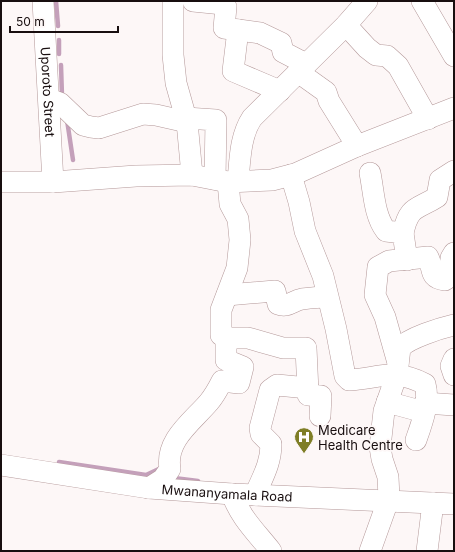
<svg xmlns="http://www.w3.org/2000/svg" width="455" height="552" viewBox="0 0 455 552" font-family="Inter,sans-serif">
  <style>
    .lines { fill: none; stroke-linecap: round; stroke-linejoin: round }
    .stream { stroke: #c4a0ba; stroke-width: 4.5 }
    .minor-casing { stroke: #b49899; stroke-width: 22 }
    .minor { stroke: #fff; stroke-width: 21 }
    .labels { text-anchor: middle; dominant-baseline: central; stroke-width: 3.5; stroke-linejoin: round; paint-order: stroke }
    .street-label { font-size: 13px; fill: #180e0f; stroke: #fdf7f7 }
    .poi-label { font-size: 13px; fill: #180e0f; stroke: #fdf7f7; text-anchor: start }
  </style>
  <rect width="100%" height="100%" fill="#fdf7f7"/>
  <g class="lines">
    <path class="stream" d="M56,1l2,25
      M59,54v-14
      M61,65l1,31
      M67,120l6,40
      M59,462l87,13 15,-7
      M174,478l24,3"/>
    <defs>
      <g id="minor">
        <path id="s1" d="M43,1l10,181"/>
        <path d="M173,1v54l3,28 11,39 5,53"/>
        <path d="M193,1l30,3"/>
        <path d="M223,1l3,6 -2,21 36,5 21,10 2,9 23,12"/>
        <path d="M422,1l32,55"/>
        <path d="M346,25l21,23 9,7 11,1 11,10 30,53"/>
        <path d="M238,30l-5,41 47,20"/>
        <path d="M298,72l28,20 3,9 28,45"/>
        <path d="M49,99l11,4 23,22 8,2 8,1 44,-14 13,1 31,7"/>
        <path d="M186,118l30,2 -1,59"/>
        <path d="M370,173c4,20 4,42 16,58l17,2 4,27"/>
        <path d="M291,175l8,27 6,29 18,45 13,53 9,47 4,4c31,-2 45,-12 76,4 5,18 -3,39 -9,56"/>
        <path d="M238,181c2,-21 2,-45 14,-63l94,-93 21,-24"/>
        <path d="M1,182h52l83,-6 56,-1 36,7 44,-2 23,-6 62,-28 97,-38"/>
        <path d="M403,233c6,-28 14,-23 34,-36l3,-17 14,-9"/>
        <path d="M227,295l48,-4 3,13c10,4 14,-3 24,-5 8,-1 17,-2 25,-2"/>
        <path d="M226,338h22l35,10h23l2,44v3l13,1 -1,20"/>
        <path d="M454,359l-3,7 3,9"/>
        <path d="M398,363l-13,-46 -10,-22 3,-28 11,-6 39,-4c6,11 0,21 17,23l6,-5v-17l3,-5"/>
        <path d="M387,402l37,10"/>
        <path d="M425,403l29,2"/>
        <path id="s2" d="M1,465l148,23 83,6 222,10"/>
        <path d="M149,488l14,-9 7,-10c-5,-29 22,-47 39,-67 5,-6 9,-13 13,-21l17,2 4,-16 -17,-7v-22l-5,-3v-25l16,-42 3,-28 -2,-21 -8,-15 -2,-22"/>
        <path d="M232,494c8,23 24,38 39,57"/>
        <path d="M255,495c7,-17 16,-31 16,-51l-10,-10 -1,-6 10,-38 7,-5 31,3"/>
        <path d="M370,551l19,-53 -1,-21 -6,-18 -2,-12 4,-36 13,-37 3,-26c8,-10 41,-20 54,-23"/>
        <path d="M427,551l6,-48"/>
      </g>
    </defs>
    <use href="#minor" class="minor-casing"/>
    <use href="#minor" class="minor"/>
  </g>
  <defs>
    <symbol id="hospital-pin" viewBox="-11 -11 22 30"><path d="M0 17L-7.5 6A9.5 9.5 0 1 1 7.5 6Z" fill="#7f7e26" stroke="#fdf7f7"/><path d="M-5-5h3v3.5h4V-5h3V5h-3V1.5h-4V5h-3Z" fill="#fff"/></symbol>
  </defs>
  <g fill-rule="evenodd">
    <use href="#hospital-pin" x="293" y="426" width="22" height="30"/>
  </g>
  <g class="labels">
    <g class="street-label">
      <text stroke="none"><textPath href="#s1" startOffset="91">Uporoto Street</textPath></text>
      <text stroke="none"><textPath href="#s2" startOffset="228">Mwananyamala Road</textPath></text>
    </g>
    <g class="poi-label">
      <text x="318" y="430">Medicare<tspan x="318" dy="15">Health Centre</tspan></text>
    </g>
  </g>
  <rect width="455" height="552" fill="none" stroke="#180e0f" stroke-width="4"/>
  <path d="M10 26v6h108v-6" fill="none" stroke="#180e0f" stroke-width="2"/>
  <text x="16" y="26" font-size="12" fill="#180e0f" stroke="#fdf7f7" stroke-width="3" paint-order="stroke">50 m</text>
</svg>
